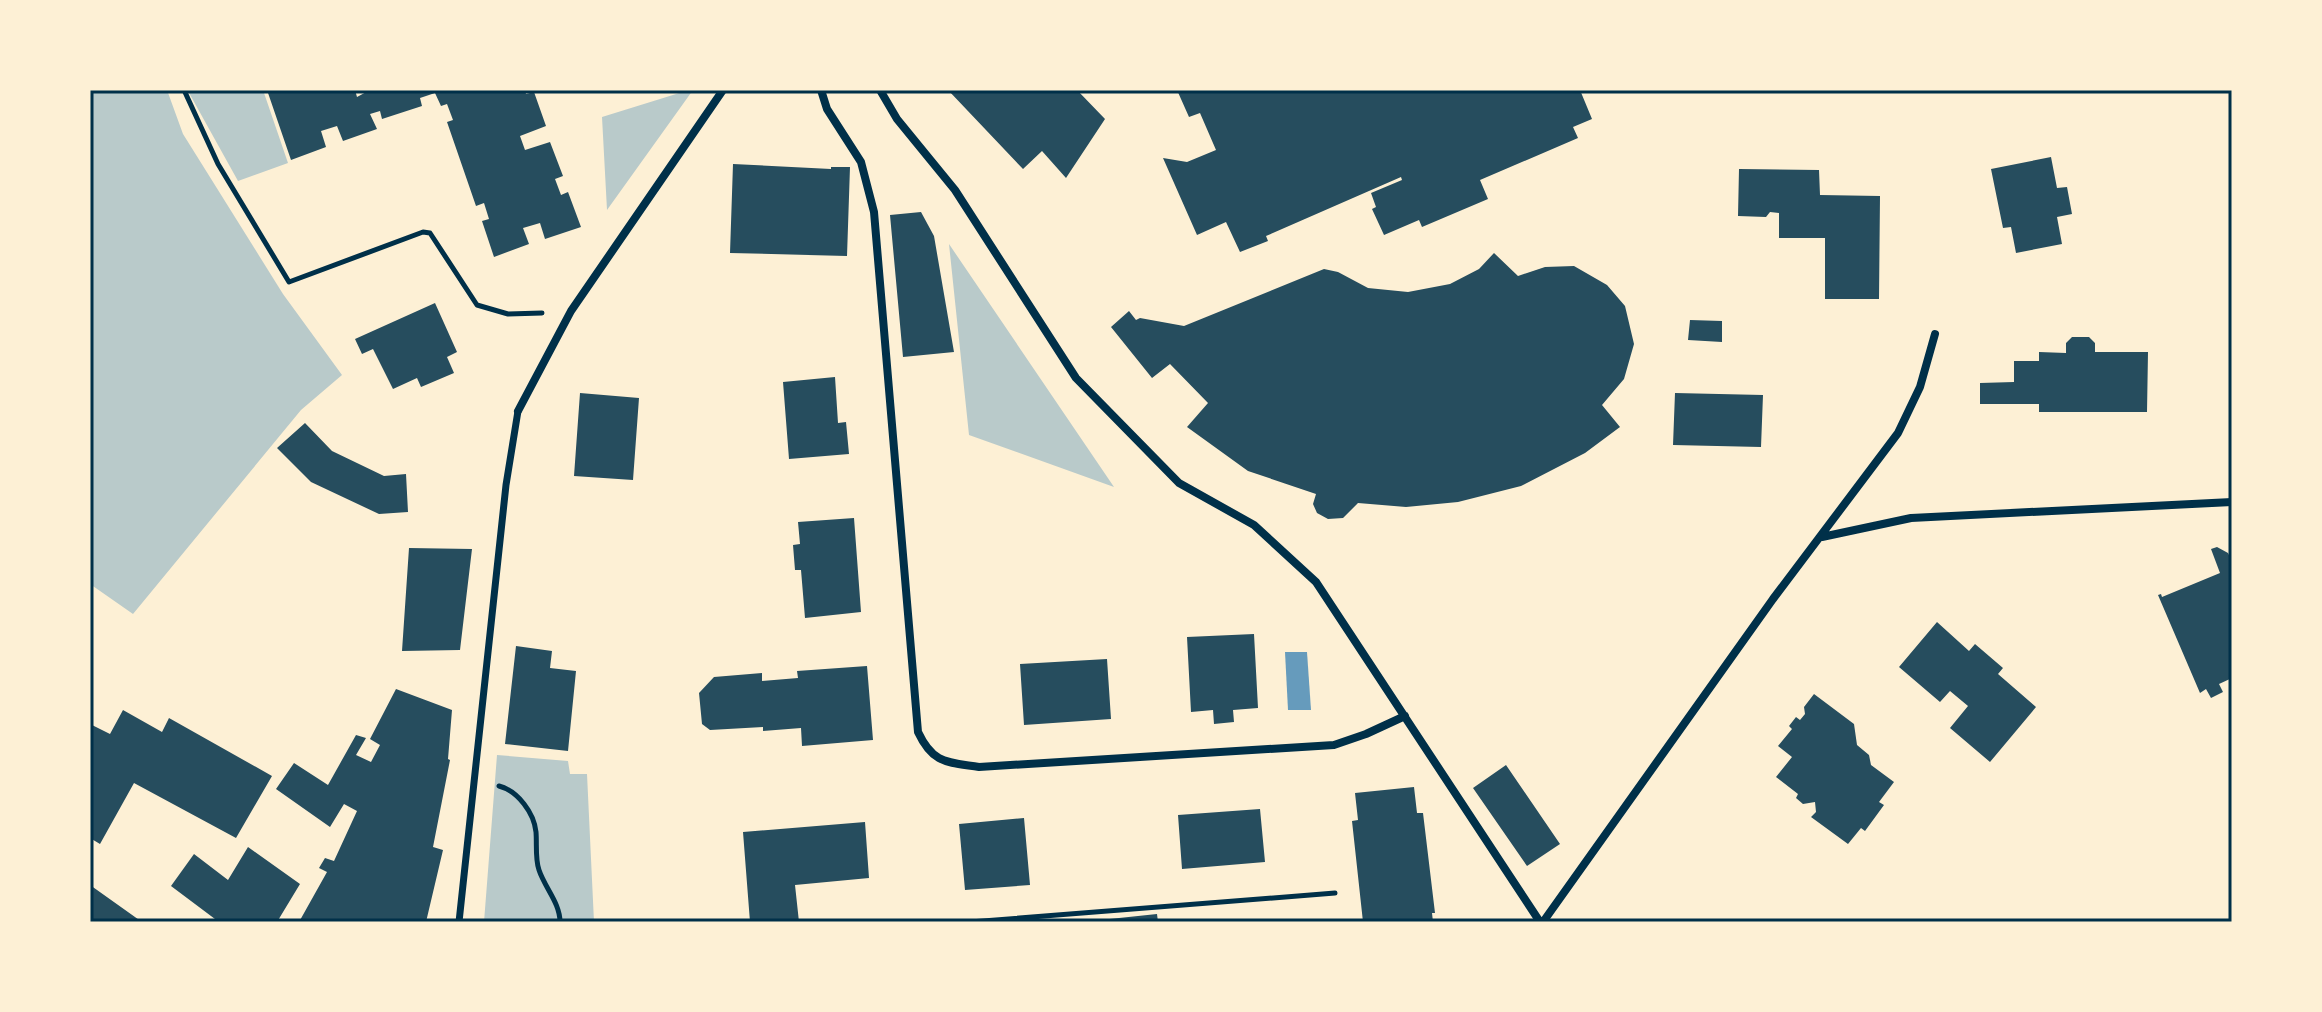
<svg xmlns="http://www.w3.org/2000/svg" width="2322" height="1012" viewBox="0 0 2322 1012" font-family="'IBM Plex Serif',serif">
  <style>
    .green { fill: #b9caca }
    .water { fill: #669bbc }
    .building { fill: #264d5e }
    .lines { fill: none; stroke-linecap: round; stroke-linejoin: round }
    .path { stroke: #003049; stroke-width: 5 }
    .pedestrian { stroke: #003049; stroke-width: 7 }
    .minor { stroke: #003049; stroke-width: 8 }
    .neatline { fill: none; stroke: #003049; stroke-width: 3 }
  </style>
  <rect width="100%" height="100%" fill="#fdf0d5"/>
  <path class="green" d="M90,90h77l16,44 100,160 59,81 -41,35 -168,204 -43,-30z
    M191,90h72l25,73 -50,18 -50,-90z
    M689,90h4l-86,120 -5,-93z
    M949,244l165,243 -145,-52z
    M497,755l71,6 2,13h17l7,148h-110z"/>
  <path class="water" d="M1285,652h22l4,58h-23z"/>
  <path class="building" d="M267,90h88l2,7 13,-7h155l1,4 8,-2 12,34 -26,10 5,14 25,-8 13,34 -8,3 6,16 7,-3 13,35 -36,12 -5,-16 -17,5 6,16 -35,13 -12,-36 7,-2 -5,-16 -8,3 -29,-84 6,-2 -6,-16 -6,2 -6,-13 -15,5 2,8 -40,13 -2,-8 -10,3 7,15 -34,12 -6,-15 -16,5 5,16 -35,13z
    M948,90h129l28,29 -39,59 -24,-27 -19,18z
    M1177,90h403l12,29 -19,8 5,11 -98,42 8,19 -66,28 -3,-7 -35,15 -12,-26 4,-2 -5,-14 31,-13 -1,-3 -135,59 2,5 -28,11 -14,-30 -29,13 -34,-77 24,4 29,-12 -16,-37 -11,4z
    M2051,157l6,31 10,-1 5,27 -15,3 5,27 -46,9 -5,-26 -8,1 -12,-59z
    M733,164l98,5v-2h19l-3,89 -117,-3z
    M1739,169l80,1 1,25 60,1 -1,103h-54v-61h-46v-25l-9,-1 -4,5 -28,-1z
    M921,212l13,24 20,116 -51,5 -13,-142z
    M1494,253l24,23 27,-9 29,-1 33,19 18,21 9,38 -10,35 -22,26 18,22 -35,26 -64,33 -63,16 -52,5 -48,-4 -15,15 -15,1 -11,-6 -4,-9 3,-10 -68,-23 -61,-44 21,-24 -38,-39 -18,14 -41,-51 18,-16 7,9 4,-2 44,8 140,-57 14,3 30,16 40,4 42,-8 29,-15z
    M435,303l22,49 -10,5 7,16 -33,14 -4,-9 -24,11 -20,-40 -11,5 -7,-15z
    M1690,320l32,1v21l-34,-2z
    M2072,337h17l6,6v9h53l-1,60h-108v-8h-59v-21l34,-1v-21h25v-9l27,1v-10z
    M835,377l3,46 8,-1 3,32 -60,5 -6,-77z
    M580,393l59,5 -6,82 -59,-4z
    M1675,393l88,2 -2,52 -88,-2z
    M305,423l27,28 52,25 22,-2 2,38 -29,2 -68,-32 -34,-34z
    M854,518l7,94 -56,6 -4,-48h-6l-2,-25 7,-1 -2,-22z
    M2217,547l11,6 4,8v117l-13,6 4,8 -12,6 -5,-9 -6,4 -42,-98 3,-1 1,3 58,-24 -9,-24z
    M409,548l63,1 -12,101 -58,1z
    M1937,622l32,29 6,-7 28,24 -5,6 38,33 -46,55 -40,-34 18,-22 -18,-15 -10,11 -41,-35z
    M1254,634l4,74 -25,2 1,12 -20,2 -1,-14 -22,2 -4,-75z
    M516,646l36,5 -2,17 26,3 -8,80 -63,-7z
    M1107,659l4,60 -87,6 -4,-61z
    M867,666l6,74 -71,6 -1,-18 -38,3v-4l-53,3 -8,-6 -3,-31 15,-16 48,-4v8l36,-3 -1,-7z
    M396,689l56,21 -4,49 2,1 -17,87 10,3 -17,72h-127l28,-50 -8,-4 6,-10 9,3 23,-50 -13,-7 -14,23 -54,-38 18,-26 34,22 28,-50 10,3 -10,17 15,7 9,-17 -10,-6z
    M1814,694l40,30 3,21 12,10 2,10 23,17 -15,20 5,3 -19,26 -4,-3 -13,16 -37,-27 5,-5 -1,-10 -12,2 -7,-6 2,-4 -22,-17 16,-20 -14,-11 14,-17 -3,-3 7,-9 4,3 5,-6 -1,-7z
    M123,710l39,22 7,-14 103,58 -36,62 -102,-55 -34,61 -10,-6v-114l20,10z
    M1506,765l54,79 -33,22 -54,-78z
    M1414,787l3,26h6l12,100h-3l1,9h-70l-11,-101 6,-1 -3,-27z
    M1260,809l5,53 -83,7 -4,-54z
    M1024,818l6,67 -65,5 -6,-66z
    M865,822l4,56 -74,7 4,37h-49l-7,-90z
    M248,847l52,37 -23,38h-58l-48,-36 23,-32 34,26z
    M90,885l52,37h-52z
    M1157,914l1,8h-58v-2z"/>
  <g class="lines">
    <path class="path" d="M184,90l34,74 71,118 134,-50 7,1 47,72 31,9 34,-1
      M499,786c19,5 35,27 37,46 1,12 -1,27 3,38 6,18 21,33 21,52
      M970,922l365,-29"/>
    <path class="pedestrian" d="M459,922l47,-437 12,-74"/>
    <path class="minor" d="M821,90l6,19 34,53 13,50 44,520c15,32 29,30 61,35l355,-22 32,-11 39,-18
      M880,90l17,29 58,71 121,188 103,105 75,42 62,57 224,340
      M518,411l53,-100 152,-221
      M1822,537l89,-19 321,-16
      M1543,922l230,-323 125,-166 22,-46 15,-53"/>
  </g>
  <rect width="2322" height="1012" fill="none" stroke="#fdf0d5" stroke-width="184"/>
  <rect x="92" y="92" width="2138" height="828" class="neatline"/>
</svg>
